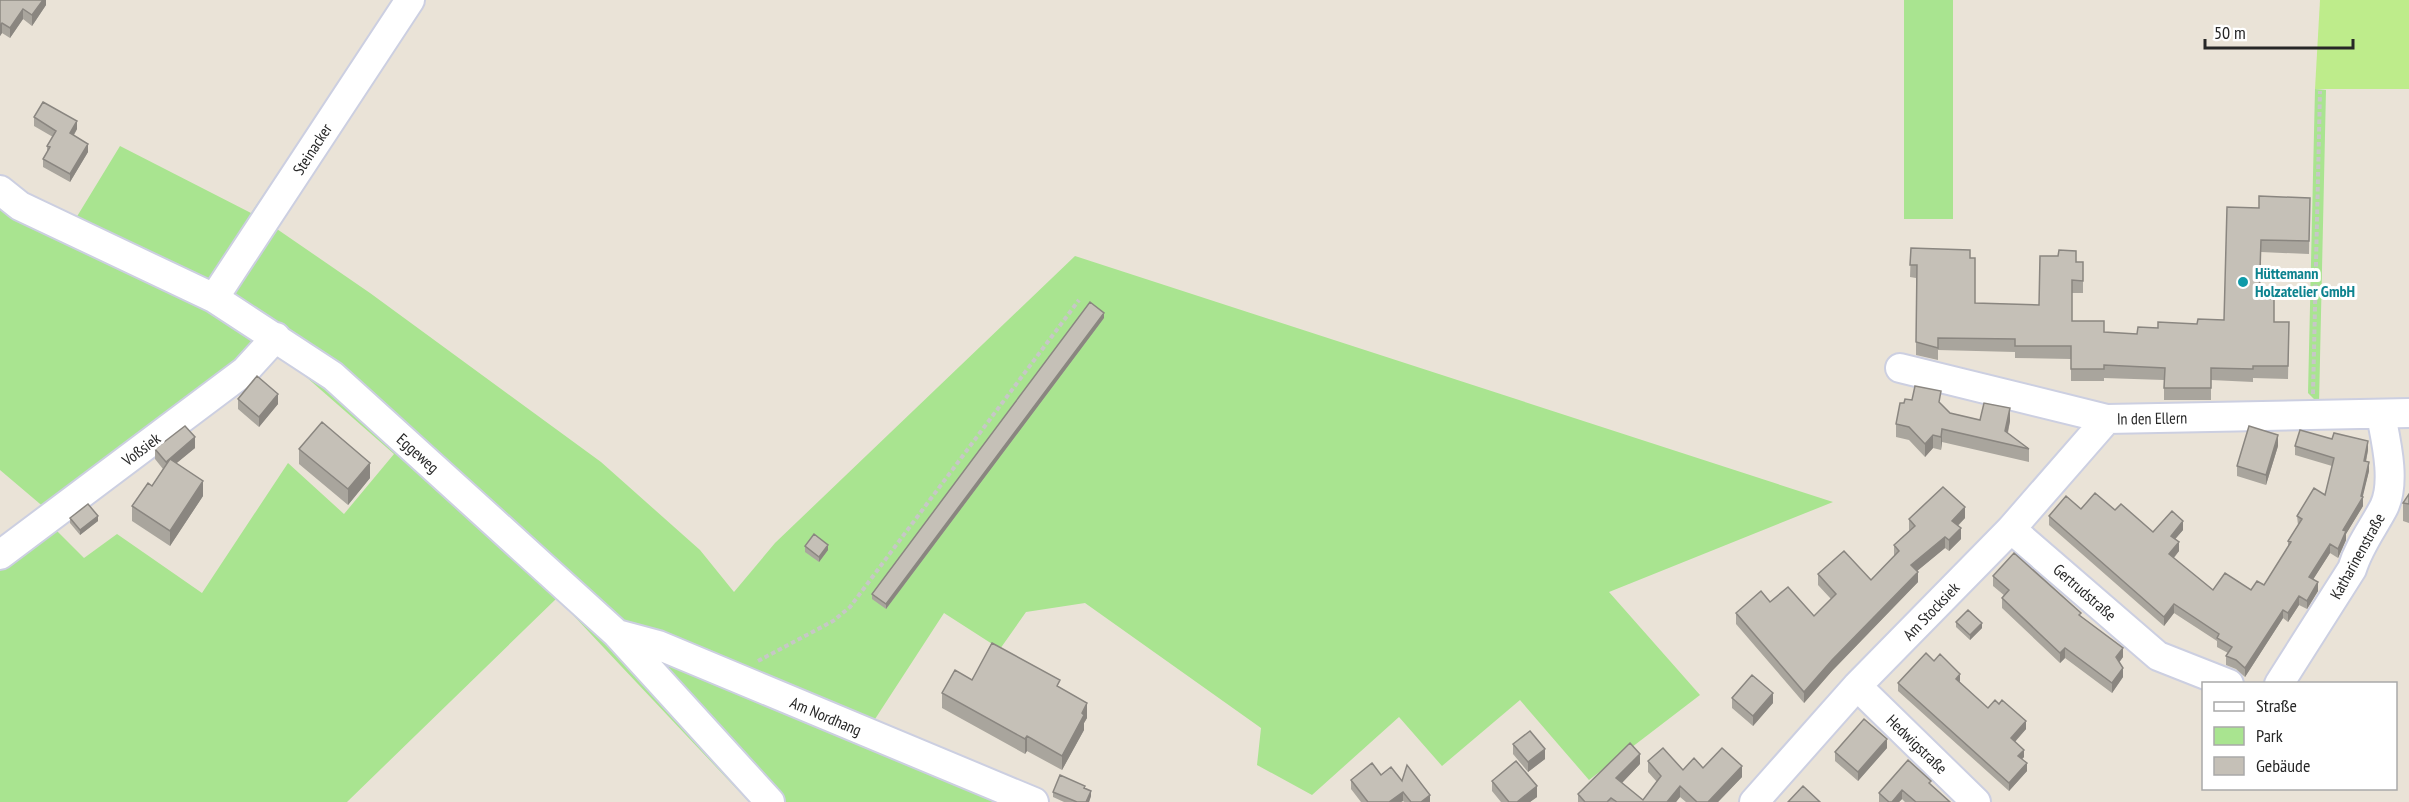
<svg xmlns="http://www.w3.org/2000/svg" width="2409" height="802" viewBox="0 0 2409 802" font-family="'PT Sans Narrow',sans-serif">
  <style>
    .green { fill: #a9e490 }
    .pitch { fill: #beec8b }
    .lines { fill: none; stroke-linecap: round; stroke-linejoin: round }
    .minor-casing { stroke: #cccfe1; stroke-width: 32 }
    .path { stroke: #c7c7c7; stroke-width: 4; stroke-dasharray: 4.5 3; stroke-linecap: butt }
    .minor { stroke: #fff; stroke-width: 28 }
    .wall { fill: #a9a59d }
    .shaded-wall { fill: #8a8680 }
    .building { fill: #c5c0b7; stroke: #8a8680; stroke-width: 1.5 }
    .culture-dot { fill: #0f9aa8; stroke: #fff; stroke-width: 2 }
    .labels { text-anchor: middle; dominant-baseline: central; stroke-width: 6; stroke-linejoin: round; paint-order: stroke }
    .street-label { font-size: 16px; fill: #272727; stroke: #fff }
    .culture-label { font-size: 16px; font-weight: bold; fill: #0d838f; stroke: #fff; text-anchor: start }
  </style>
  <rect width="100%" height="100%" fill="#eae3d7"/>
  <path class="green" d="M395,0l-121,227 96,66 231,169 99,88 34,42 41,-49 300,-287 758,246 -224,90 91,103 -111,85 -69,-80 -78,66 -43,-49 -87,78 -55,-30 4,-37 -176,-125 -59,9 -26,37 -56,-36 -80,123 149,66h-264l-192,-204 -210,204h-347v-240l50,-38 34,34 33,-24 85,59 86,-130 56,51 50,-60 -122,-107 -213,173 -59,-50v-295l13,13 60,35 47,-77 131,67z
    M1904,0h49v219h-49z
    M2315,89l11,1 -7,314 -11,-11z"/>
  <path class="pitch" d="M2320,0h89v89h-94z"/>
  <g class="lines">
    <defs>
      <path id="minor" d="M0,190l20,16 194,92 119,78 284,258 153,168
        M214,298l196,-298
        M1900,368l207,51 302,-6
        M2011,529l147,127 71,28
        M0,555l245,-184 31,-34
        M617,634l41,11 376,157
        M2279,684l73,-115c7,-23 21,-41 32,-62 12,-25 2,-66 -3,-92
        M1857,686l119,116
        M1754,802l103,-116 154,-157 96,-110"/>
    </defs>
    <use href="#minor" class="minor-casing"/>
    <path class="path" d="M2313,394l7,-303
      M758,661l75,-40 17,-14 229,-307"/>
    <use href="#minor" class="minor"/>
  </g>
  <path class="wall" d="M0,0h46v5l-14,21 -9,-7 -13,19 -8,-5 -2,3z
    M34,117l43,12 -3,6 14,17 -18,30 -27,-15v-8l4,-7v-6l6,-9 -19,-11z
    M2310,198l-1,56 -48,-2 -1,47 14,23h15l-1,57 -35,-1v4l-42,-2v20h-47v-20l-60,-2v3h-33v-22l-56,-1v-6l-77,-2v10l-22,-5v-77l-6,-1 1,-29 59,10 5,45 64,2 37,-43h7v31h-11v28l32,11 33,2 21,-6 39,-4 27,-4 35,-112z
    M1104,318l-218,291 -14,-10v-5z
    M238,399l40,5 -19,23 -21,-18z
    M1950,413l30,7 30,1 -2,12 21,16v13l-87,-20 -1,8 -8,-2 -8,9 -16,-17 -13,-3v-13z
    M2278,446l-12,39 -29,-9v-10z
    M2295,446l73,4 -2,12 3,9 -7,26 1,9 -17,28v6l-8,18 -8,-5 -17,26 5,12 -11,18 -8,-4 -11,17 -5,-4 -38,59 -9,-8 -10,-4v-9l2,-3 -11,-6v-6l-43,-28 -10,13 -115,-101v-9l32,-7 34,1 38,22 30,-2 -8,9 4,12 -5,7 39,32h38l13,-5 24,-38v-6l10,-16 -1,-9 28,-21 7,-29 -37,-11z
    M195,448l-19,15 27,33 -33,50 -38,-25v-15l20,-20 11,-17 -8,-10v-10z
    M299,449l71,29 -22,27 -49,-41z
    M2409,494v29l-6,-2v-18z
    M70,518l28,3 -18,14 -10,-12z
    M1965,518l-7,8 3,13 -12,12 -4,-3 -28,23 1,11 -86,89 -28,32 -68,-79v-11l34,-11 44,14 17,-17 -13,-14v-11l53,6 23,-24v-11l15,-14v-12z
    M805,546l23,4 -9,12 -14,-10z
    M1993,576l88,40 42,41 -4,5 4,15 -11,16 -47,-35 -5,5 -58,-55v-10l3,-2 -12,-10z
    M1956,622l26,6 -12,12 -14,-13z
    M1934,661l26,20v1l28,26 38,21 -11,13 9,15 -2,2 5,12 -18,20 -111,-100v-8z
    M972,680l88,8 27,30 -3,5v7l-22,40 -35,-19 -2,3 -83,-46v-15z
    M1732,698l41,5 -20,23 -21,-18z
    M1513,744l32,15 -17,13 -15,-18z
    M1887,748l-29,33 -23,-20v-9z
    M1648,761l35,9 20,-2 39,9 -24,25h-32l-6,-5 -4,5h-98v-8l62,-30 -18,19 21,17 14,-18 -9,-10z
    M1381,775l21,6 28,21h-26l-1,-1 -2,1h-40l-10,-13v-9z
    M1492,781l45,16 -7,5h-29l-9,-11z
    M1931,785l19,17h-45l-3,-3 -3,3h-20v-9z
    M1085,789l6,7 -2,6h-25l-11,-5v-5z"/>
  <path class="shaded-wall" d="M43,0h3v5l-14,21v-11z
    M23,9v10l-13,19v-10z
    M2,23v10l-2,3v-10z
    M77,121v8l-7,12v-8z
    M88,144v8l-18,30v-8z
    M1104,313v5l-218,291v-5z
    M278,394v10l-19,23v-10z
    M2010,408v13l-5,23v-13z
    M1942,429v13l-1,8v-13z
    M1933,435v13l-8,9v-13z
    M2278,435v11l-12,39v-10z
    M195,437v11l-29,24v-10z
    M2368,441v9l-4,20v-9z
    M2369,462v9l-7,29 1,-3v9l-17,28v6l-8,18v-9l5,-19 18,-34z
    M370,463v15l-22,27v-16z
    M203,481v15l-33,50v-15z
    M1965,507v11l-13,13v-10z
    M98,516v5l-18,14v-5z
    M2183,521v9l-12,14v-8z
    M1961,528v11l-12,12v-11z
    M1945,537v11l-34,28v-11z
    M2179,542v9l-10,12v-9z
    M2330,544v9l-21,33v-9z
    M828,545v5l-9,12v-5z
    M1918,572v10l-86,89 -28,32v-11l28,-32z
    M2318,582v9l-11,18v-8z
    M2299,596v9l-11,17v-9z
    M2174,604v9l-10,13v-9z
    M2283,610v8l-38,59v-9z
    M1982,623v5l-12,12v-5z
    M2065,648v10l-5,5v-10z
    M2123,648v9l-7,10v-10z
    M2123,668v9l-11,16v-10z
    M1960,674v7l-4,6v-8z
    M1773,693v10l-20,23v-10z
    M1087,703v15l-3,5v7l-22,40v-14z
    M2026,721v8l-15,17v-8z
    M1027,736v15l-2,3v-15z
    M1887,739v9l-29,33v-9z
    M1545,749v10l-17,13v-10z
    M2024,750v7l-6,6v-7z
    M1640,754v10l-24,25v-11z
    M2027,763v8l-18,20v-8z
    M1742,766v11l-24,25h-10z
    M1537,786v11l-7,5h-13z
    M1680,786v11l-4,5h-9z
    M1902,790v9l-3,3h-7z
    M1091,791v5l-2,6h-3z
    M1403,792v9l-2,1h-12z
    M1430,795v7h-9z"/>
  <path class="building" d="M0,0h43l-11,15 -9,-6 -13,19 -8,-5 -2,3z
    M43,102l34,19 -7,12 18,11 -18,30 -27,-15 7,-12 -3,-1 9,-15 -22,-14z
    M2259,196l51,2 -1,43 -48,-1 -2,59h15v23h15l-1,44h-35v3l-42,-1v20h-47l1,-20 -61,-3v4h-33v-23h-56v-7l-77,-1v10l-22,-6 1,-77h-7l1,-17 59,2v8h5v45l64,2 1,-49h18l1,-6 17,1v11h7v19l-11,-1v41h32v11l33,2 1,-7 20,1v-6l39,2 1,-5 26,1 3,-113 32,1z
    M1090,302l14,11 -218,291 -14,-10z
    M257,376l21,18 -19,23 -21,-18z
    M1915,386l26,5 -2,11 11,11 30,7 4,-17 26,5 -5,23 24,18 -87,-20 -1,8 -8,-2 -8,9 -16,-17 -13,-3 4,-21h4l1,-4 7,1z
    M322,422l48,41 -22,26 -49,-40z
    M185,426l10,11 -29,25 -11,-13z
    M2249,426l29,9 -12,40 -29,-9z
    M2300,430l32,9 2,-6 34,8 -4,20 5,1 -8,34 2,1 -20,33 3,1 -8,18 -8,-5 -21,33 9,5 -11,19 -8,-5 -11,17 -5,-3 -38,58 -9,-8 -10,-4 6,-9 -15,-9 2,-4 -45,-30 -10,13 -115,-101 17,-20 15,13 14,-16 20,17 6,-6 32,28 19,-21 11,10 -12,15 8,6 -10,12 44,36 12,-17 26,17 6,-9 7,4 27,-43 -3,-1 14,-22 -5,-3 17,-28 11,7 9,-37 -39,-12z
    M170,459l33,22 -33,50 -38,-25 16,-23 4,3z
    M1943,487l22,20 -13,14 9,7 -12,12 -4,-3 -34,28 7,7 -86,88 -28,32 -68,-79 25,-22 9,11 18,-15 26,29 22,-22 -18,-20 26,-23 27,29 28,-29 -5,-6 21,-19 -6,-7z
    M2409,494v10l-6,-1z
    M88,504l10,12 -18,14 -10,-12z
    M814,534l14,11 -9,12 -14,-11z
    M2014,553l67,60 -2,2 44,33 -7,9 7,11 -11,15 -47,-35 -5,5 -58,-55 7,-8 -16,-14z
    M1968,610l14,13 -12,12 -14,-13z
    M992,643l68,37 -3,6 30,17 -5,10 2,2 -22,41 -35,-20 -2,3 -83,-46 13,-23 17,10z
    M1926,653l8,8 6,-7 20,20 -4,5 32,29 7,-8 4,4 3,-4 24,21 -15,17 13,12 -6,6 9,7 -18,20 -111,-100z
    M1752,675l21,18 -20,23 -21,-18z
    M1864,719l23,20 -29,33 -23,-20z
    M1530,731l15,18 -17,13 -15,-18z
    M1630,743l10,11 -24,24 27,22 18,-24 -13,-15 15,-13 20,22 11,-12 9,10 19,-20 20,18 -34,36h-11l-17,-16 -13,16h-50l-6,-4 -4,4h-22l-7,-8z
    M1908,760l23,21 -2,2 21,19h-34l-14,-12 -10,12h-3l-10,-9z
    M1516,761l21,25 -20,16h-8l-17,-21z
    M1372,763l9,12 10,-8 11,14 5,-16 23,30 -9,7h-10l-8,-10 -14,10h-21l-17,-22z
    M1060,775l25,11 -1,2 7,3 -5,11h-9l-24,-10z
    M1803,786l17,16h-32z"/>
  <circle class="culture-dot" cx="2243" cy="282" r="6"/>
  <g class="labels">
    <g class="street-label">
      <text transform="translate(312 149) rotate(-57)">Steinacker</text>
      <text transform="translate(2152 418) rotate(-1)">In den Ellern</text>
      <text transform="translate(141 449) rotate(-37)">Voßsiek</text>
      <text transform="translate(418 453) rotate(42)">Eggeweg</text>
      <text transform="translate(2357 556) rotate(-61)">Katharinenstraße</text>
      <text transform="translate(2085 592) rotate(41)">Gertrudstraße</text>
      <text transform="translate(1931 611) rotate(-46)">Am Stocksiek</text>
      <text transform="translate(826 716) rotate(23)">Am Nordhang</text>
      <text transform="translate(1917 744) rotate(44)">Hedwigstraße</text>
    </g>
    <g class="culture-label">
      <text x="2255" y="273">Hüttemann<tspan x="2255" dy="18">Holzatelier GmbH</tspan></text>
    </g>
  </g>
  <rect x="2202" y="682" width="195" height="108" fill="#ffffff" stroke="#a9a9a9" stroke-width="1.5"/>
  <rect x="2214" y="702" width="30" height="9" fill="#ffffff" stroke="#a9a9a9" stroke-width="1.5"/>
  <text x="2256" y="712" font-size="18" fill="#272727">Straße</text>
  <rect x="2214" y="727" width="30" height="18" fill="#a9e490" stroke="#a9a9a9" stroke-width="1.5"/>
  <text x="2256" y="742" font-size="18" fill="#272727">Park</text>
  <rect x="2214" y="757" width="30" height="18" fill="#c5c0b7" stroke="#a9a9a9" stroke-width="1.5"/>
  <text x="2256" y="772" font-size="18" fill="#272727">Gebäude</text>
  <path d="M2205 39v9h148v-9" fill="none" stroke="#272727" stroke-width="3"/>
  <text x="2214" y="39" font-size="18" fill="#272727" stroke="#ffffff" stroke-width="4.5" paint-order="stroke">50 m</text>
</svg>
